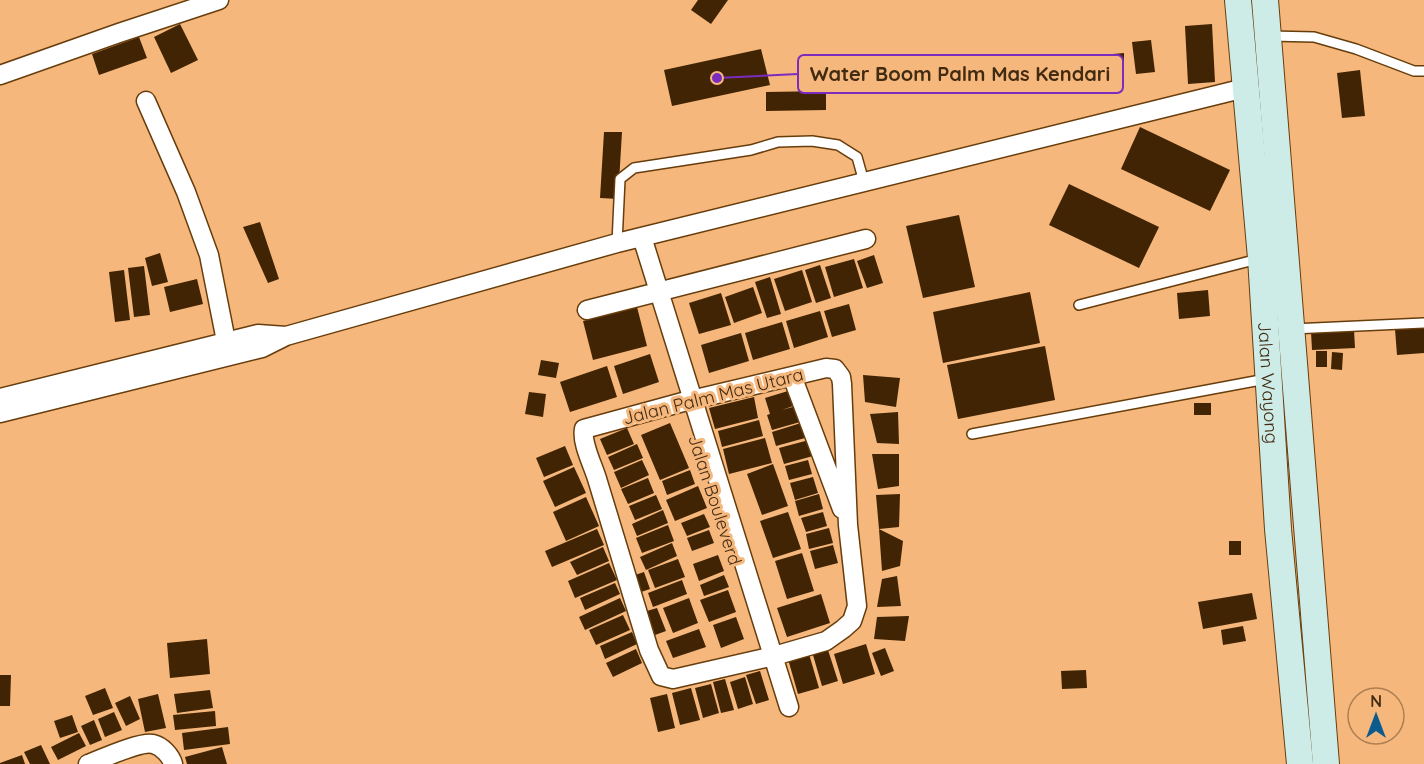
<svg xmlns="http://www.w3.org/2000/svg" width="1424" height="764" viewBox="0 0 1424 764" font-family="Quicksand,sans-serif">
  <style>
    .building { fill: #412403 }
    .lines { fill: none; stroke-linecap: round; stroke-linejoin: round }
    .service-casing { stroke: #673d0c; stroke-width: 12 }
    .minor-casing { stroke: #673d0c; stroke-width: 21 }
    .secondary-casing { stroke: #673d0c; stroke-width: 28 }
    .service { stroke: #fff; stroke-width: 9 }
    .minor { stroke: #fff; stroke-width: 18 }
    .secondary { stroke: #cdece8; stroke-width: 26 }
    .labels { text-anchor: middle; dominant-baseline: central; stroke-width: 6; stroke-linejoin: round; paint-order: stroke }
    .street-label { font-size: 18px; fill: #432b12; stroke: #f5b77c }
    .leader { fill: none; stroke: #7b2cbf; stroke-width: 2 }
    .callout-dot { fill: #7b2cbf; stroke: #f5b77c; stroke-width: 2 }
    .callout { fill: #f5b77c; stroke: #7b2cbf; stroke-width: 2 }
    .callout-label { font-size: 20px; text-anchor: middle; font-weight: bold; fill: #432b12 }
  </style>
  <rect width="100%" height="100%" fill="#f5b77c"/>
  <path class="building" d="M698,0h30l-17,24 -20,-14z
    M180,24l18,36 -27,13 -17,-36z
    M1212,24l3,58 -27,2 -3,-58z
    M139,37l8,21 -48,17 -7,-21z
    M1151,40l4,32 -19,2 -4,-32z
    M761,49l9,36 -98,21 -8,-36z
    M1124,53v25h-11v-24z
    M1360,70l5,46 -23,2 -5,-45z
    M826,91v19l-60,1v-19z
    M1140,127l90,43 -20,41 -89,-42z
    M604,132h18l-4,67 -18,-1z
    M1069,184l90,43 -20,41 -90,-43z
    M959,215l16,72 -52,11 -17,-72z
    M260,222l19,57 -11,4 -25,-56z
    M160,253l8,29 -16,4 -7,-28z
    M874,255l9,28 -16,5 -10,-27z
    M854,259l9,29 -29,9 -9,-30z
    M820,265l11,33 -15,5 -11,-33z
    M144,266l6,49 -16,2 -6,-49z
    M124,270l6,50 -15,2 -6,-50z
    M802,270l10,32 -27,9 -11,-32z
    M770,277l11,37 -14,4 -12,-36z
    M197,279l6,25 -33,8 -6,-25z
    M753,287l9,26 -28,10 -9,-26z
    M1208,290l2,26 -31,3 -2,-26z
    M1030,292l10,51 -97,20 -10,-51z
    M721,293l10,32 -32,9 -10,-31z
    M849,304l7,26 -24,7 -8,-26z
    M637,307l10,39 -54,14 -10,-39z
    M820,311l8,26 -34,11 -8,-27z
    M782,322l8,27 -37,11 -8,-27z
    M1424,326v27l-27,2 -2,-26z
    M1354,330l1,18 -43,2 -1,-18z
    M741,333l8,28 -40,12 -8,-28z
    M1045,346l10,54 -97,19 -11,-54z
    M1316,351h11v16h-11z
    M1332,352l11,1 -1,17 -11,-1z
    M650,354l9,28 -36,12 -9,-28z
    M541,360l18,3 -3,15 -18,-3z
    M607,366l10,31 -47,15 -10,-30z
    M863,375l37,3 -4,29 -31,-5z
    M788,391l5,15 -11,4 14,-4 4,16 -28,8 -5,-15 3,-1 -5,-16z
    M529,392l17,2 -3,23 -18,-3z
    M754,397l4,21 -43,11 -6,-21z
    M1194,403h17v12h-17z
    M898,412l1,32 -22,-1 -7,-29z
    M759,420l4,16 -41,11 -4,-16z
    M670,423l19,45 -29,12 -19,-45z
    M801,423l4,15 -29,8 -4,-14z
    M627,428l7,16 -27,11 -7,-16z
    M765,438l7,25 -43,11 -6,-25z
    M809,440l4,16 -29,8 -5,-16z
    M637,444l6,14 -29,12 -6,-13z
    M565,446l8,19 -29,12 -8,-19z
    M872,454h27v32l-21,3z
    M642,460l7,15 -28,13 -7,-16z
    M808,460l4,14 -23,6 -4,-14z
    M773,464l15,42 -26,9 -15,-41z
    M574,467l12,26 -31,14 -12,-26z
    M690,470l5,14 -28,11 -5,-14z
    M813,477l5,16 -23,7 -5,-17z
    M648,478l6,15 -26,11 -7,-15z
    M698,486l9,22 -32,13 -9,-21z
    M819,494l4,15 -24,7 -4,-15z
    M900,494l-1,33 -20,2 24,12 -3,25 -18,5 -3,-42 -3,-34z
    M656,495l6,14 -27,11 -6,-14z
    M586,497l13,29 -33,15 -13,-29z
    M663,510l5,13 -31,13 -5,-12z
    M788,512l13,37 -28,9 -13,-37z
    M823,512l4,14 -21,6 -5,-14z
    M704,514l6,13 -23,9 -6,-13z
    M668,525l6,16 -32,12 -6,-15z
    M829,528l4,15 -24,6 -3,-15z
    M597,529l7,16 -52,22 -7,-16z
    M709,530l5,13 -22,8 -5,-13z
    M1229,541h12v14h-12z
    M672,543l5,13 -31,14 -6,-13z
    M833,545l5,18 -23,6 -5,-18z
    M603,547l6,14 -32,14 -7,-13z
    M802,553l12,38 -27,8 -12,-38z
    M718,555l6,16 -25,10 -6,-17z
    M678,559l7,18 -30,11 -7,-18z
    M609,563l8,17 -42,18 -7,-17z
    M644,572l6,17 -9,3 -6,-17z
    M724,575l5,12 -25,9 -4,-11z
    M897,576l4,30 -24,1 5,-28z
    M682,580l5,14 -34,13 -5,-14z
    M615,583l5,11 -35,16 -5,-12z
    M728,590l8,22 -27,10 -9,-22z
    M1252,593l5,26 -54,10 -5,-27z
    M821,594l9,29 -43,14 -10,-29z
    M620,598l6,13 -41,19 -6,-13z
    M689,598l9,25 -25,10 -10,-25z
    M657,608l9,23 -11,4 -8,-24z
    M623,615l7,15 -34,15 -7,-15z
    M909,616l-4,25 -31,-2 3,-22z
    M736,617l8,22 -23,9 -8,-23z
    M1243,626l3,15 -23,4 -2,-15z
    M699,629l7,18 -33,11 -7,-17z
    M632,632l5,12 -32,15 -5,-13z
    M207,639l3,35 -40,4 -3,-35z
    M866,644l9,30 -32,10 -9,-30z
    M885,648l9,23 -13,5 -9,-23z
    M636,649l6,14 -29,14 -7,-14z
    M828,650l10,31 -16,5 -9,-31z
    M809,654l10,34 -21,6 -10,-35z
    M1086,670l1,18 -25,1 -1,-18z
    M760,671l9,29 -13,4 -10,-29z
    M0,675h11l-1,31h-10z
    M745,677l8,27 -15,5 -8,-27z
    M725,679l9,31 -13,3 -8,-31z
    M711,684l8,29 -16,5 -8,-30z
    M105,688l8,20 -20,7 -8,-19z
    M691,688l9,32 -20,5 -8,-32z
    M210,690l3,18 -36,5 -3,-19z
    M158,694l8,34 -21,4 -7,-33z
    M667,694l8,34 -17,4 -8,-34z
    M130,696l10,23 -14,7 -11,-23z
    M215,711l1,15 -41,4 -2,-15z
    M114,712l8,18 -17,7 -7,-18z
    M72,715l6,17 -18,6 -6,-17z
    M94,720l8,20 -12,5 -9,-19z
    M228,727l2,17 -46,6 -2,-17z
    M79,733l7,13 -28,14 -7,-13z
    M41,745l9,19h-20l-6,-12z
    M222,747l5,17h-40l-2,-7z
    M22,755l3,9h-25v-1z"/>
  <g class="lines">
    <defs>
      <path id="service" d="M1270,36l44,1 42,12 58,22h10
        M617,243l3,-64 14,-11 117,-18 27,-8 34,-1 26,4 19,12 7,25
        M1079,305l179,-46
        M1292,329l132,-6
        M972,434l294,-55"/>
      <path id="minor" d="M0,75l119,-42 100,-33
        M146,101l40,91 23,63 17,86
        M642,237l147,470
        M587,310l279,-71
        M826,368l9,1 6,8 1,7 6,141 9,81 -5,15 -9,8 -17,12 -52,15 -101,23 -12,-3 -12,-26c-17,-56 -34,-112 -51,-168 -4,-15 -17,-39 -14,-53l99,-27z
        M792,376l50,133
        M0,398l258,-64 28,2
        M0,413l262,-65 24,-12 331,-93 628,-155
        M88,764c13,-5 53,-23 65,-20 9,2 18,12 20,20"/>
      <g id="secondary">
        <path id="s1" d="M1238,0l23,258 17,271 22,235"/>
        <path d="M1265,0l61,764"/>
      </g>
    </defs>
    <use href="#service" class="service-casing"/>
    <use href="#minor" class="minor-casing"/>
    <use href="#secondary" class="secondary-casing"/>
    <use href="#service" class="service"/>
    <use href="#minor" class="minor"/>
    <use href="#secondary" class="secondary"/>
  </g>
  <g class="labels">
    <g class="street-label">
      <text stroke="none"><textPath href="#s1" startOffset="384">Jalan Wayong</textPath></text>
      <text transform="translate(713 396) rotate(-14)">Jalan Palm Mas Utara</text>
      <text transform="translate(715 500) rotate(72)">Jalan Bouleverd</text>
    </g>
  </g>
  <path class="leader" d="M717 78L798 74"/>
  <circle class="callout-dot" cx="717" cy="78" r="6"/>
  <rect class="callout" x="798" y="55" width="325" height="38" rx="6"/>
  <g class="callout-label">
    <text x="960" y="81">Water Boom Palm Mas Kendari</text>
  </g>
  <g transform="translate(1376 716)"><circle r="28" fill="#f5b77c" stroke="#ae7f52" stroke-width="1.5"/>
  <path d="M0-4.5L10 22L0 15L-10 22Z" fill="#0c5b8e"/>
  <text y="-9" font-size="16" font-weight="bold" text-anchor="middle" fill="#432b12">N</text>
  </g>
</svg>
